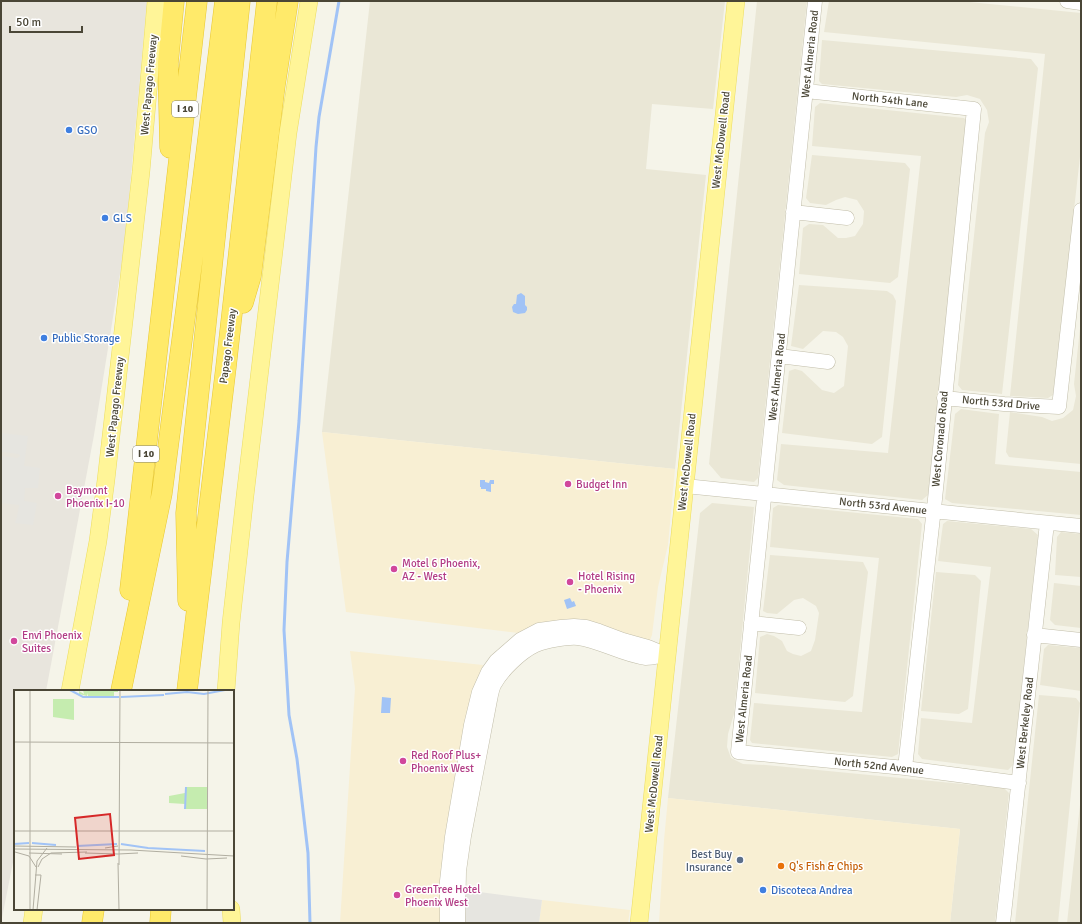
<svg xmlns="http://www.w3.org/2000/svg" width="1082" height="924" viewBox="0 0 1082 924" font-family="Signika,sans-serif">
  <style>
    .residential { fill: #eae7d6 }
    .commercial { fill: #f8efd3 }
    .industrial { fill: #e8e5dd }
    .parking { fill: #e6e5e0 }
    .water { fill: #a1c3f6 }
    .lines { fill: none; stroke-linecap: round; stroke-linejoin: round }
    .stream { stroke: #a1c3f6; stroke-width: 3 }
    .minor-casing { stroke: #c2beaa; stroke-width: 15 }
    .major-casing { stroke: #ecdd60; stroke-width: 18 }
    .highway-casing { stroke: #e8c730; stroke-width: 21 }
    .minor { stroke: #fff; stroke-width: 14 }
    .major { stroke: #fff598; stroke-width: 17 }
    .highway { stroke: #ffea6a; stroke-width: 20 }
    .shop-dot { fill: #3f7fe0; stroke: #fff; stroke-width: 1.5 }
    .hotel-dot { fill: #d1479c; stroke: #fff; stroke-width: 1.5 }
    .service-dot { fill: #5c6f8a; stroke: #fff; stroke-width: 1.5 }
    .food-dot { fill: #e8710a; stroke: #fff; stroke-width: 1.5 }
    .labels { text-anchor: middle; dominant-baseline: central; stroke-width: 3; stroke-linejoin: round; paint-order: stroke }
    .shield { fill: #fff; stroke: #807e72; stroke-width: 1 }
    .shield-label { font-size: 10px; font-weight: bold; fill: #4a4636 }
    .street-label { font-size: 11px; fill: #4a4636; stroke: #fff }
    .shop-label { font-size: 11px; fill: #366cbe; stroke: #fff; text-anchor: start }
    .hotel-label { font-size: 11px; fill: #b23c85; stroke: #fff; text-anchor: start }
    .service-label { font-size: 11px; fill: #4e5e75; stroke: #fff; text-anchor: end }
    .food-label { font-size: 11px; fill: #c56008; stroke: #fff; text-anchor: start }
    .inset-river { fill: none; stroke: #a1c3f6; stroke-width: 2 }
    .inset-road { fill: none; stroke: #b1aea1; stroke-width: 1 }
    .view { fill: #d62828; fill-opacity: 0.15; stroke: #d62828; stroke-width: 2 }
    .inset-edge { fill: none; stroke: #4a4636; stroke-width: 2 }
  </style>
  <rect width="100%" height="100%" fill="#f5f4e9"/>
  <path class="residential" d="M370,1h355l-12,108 -61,-5 -6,65 60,6 -31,294 -353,-37z
    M757,1h50l-49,477 -4,4 -33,-4 -12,-14z
    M829,1h130l122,12v135l-28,247 -5,3 -38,-2 35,-342 -221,-22z
    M822,40l209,19 7,9 -36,326 -40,-4 -4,-5 27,-252 4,-11 -2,-12 -7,-11 -13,-4 -11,2 -134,-13 -3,-3z
    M820,103l144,15 3,4 -39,373 -6,5 -138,-15 -7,-5 4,-36 107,9 33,-297 -109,-10 3,-39z
    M812,155l93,8 5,6 -12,108 -8,6 -91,-9 4,-46 6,-4 14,1 15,13h8l9,-2 8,-12 1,-13 -7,-11 -12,-3 -9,3 -10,5 -16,-2 -4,-5z
    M799,285l88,6 6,4 3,6 -14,136 -10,7 -90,-11 7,-62 6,-2 7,2 20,19 12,3 10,-7 4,-40 -5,-9 -7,-5 -13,-1 -20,18 -12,-3z
    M1081,319v145l-72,-7 -3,-5 4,-40 32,5 10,4 11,-3 10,-8 3,-14 -2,-12z
    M961,409l38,5 -4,50 86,8v43l-129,-12 -7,-4 10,-85z
    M712,503l42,4 -20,207 -6,20 -1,13 4,11 12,6 23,1 238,23 5,5 -14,130h-45l10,-94 -292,-31 32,-285z
    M778,505l140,14 4,5 -24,230 -6,3 -140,-14 -2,-3 4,-37 108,9 17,-154 -109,-11 3,-39z
    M947,521l84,8 7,6 -25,230 -5,5 -86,-11 -4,-5 3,-36 51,5 19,-156 -53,-6 5,-37z
    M1061,532l20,2v43l-26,-2 2,-38z
    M770,555l93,7 5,10 -15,124 -8,6 -90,-9 5,-56 7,-3 7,2 8,5 5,10 6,3 8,2 10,-5 4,-11 4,-27 -3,-7 -13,-8 -9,2 -17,14 -10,-1 -4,-2z
    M936,572l39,3 6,6 -13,128 -9,5 -38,-3z
    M1054,583l27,3v42l-26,-3 -5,-5z
    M1048,645l33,3v43l-41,-6 4,-36z
    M1039,695l37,3 4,5 -22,220h-43z
    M1081,796v127h-14z"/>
  <path class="commercial" d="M322,432l353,37 -7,76 -10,42 -6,48 -2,5 -4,1 -127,-8 -173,-21z
    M350,651l133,14 -11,27 -29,156 -1,17v58h-102l15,-235z
    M668,798l292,31 -10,94h-291l5,-83z
    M542,900l88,10 -2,13h-89z"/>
  <path class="industrial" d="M1,1h146l-22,242 -31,192 -48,256h-31v161l-14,71z"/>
  <path class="parking" d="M1,433l27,3 -4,30 16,2 -2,20h-13l-1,13 13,2 -4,22 -18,-2 2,-6 2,-12 -18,-2v-47l16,2 2,-1 1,-2 -2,-1 -14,-2 -3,1z
    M464,890l78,10 -3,23h-75z"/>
  <path class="water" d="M521,293l4,3v9l2,2v3l-2,3 -7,1 -5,-2 -1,-5 2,-3h2l1,-9z
    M480,480h5v2l4,1 1,-3h4v4h-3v8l-5,-1v-2h-5v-2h-1z
    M570,598l2,4 2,-1 2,5 -9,3 -3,-9z
    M382,697l9,1 -1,15h-9z"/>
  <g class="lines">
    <path class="stream" d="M310,923l-2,-70 -11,-94 -8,-44 -5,-85 3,-68 12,-141 17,-274 3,-30 20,-116"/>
    <defs>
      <path id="minor" d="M815,1l-77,751 167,16 114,15
        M1067,1l14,2
        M806,91l168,18 -39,390 -30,269
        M793,212l54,6
        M779,356l49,6
        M944,398l60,6 55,3 22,-197
        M685,486l396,40
        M751,623l48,5
        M1034,635l47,5
        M447,923v-42l5,-44 19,-112 8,-33 9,-20 8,-11 24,-21 19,-10 22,-3 13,-1 12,1 13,4 24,9 25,7 19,8
        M458,923l1,-52 5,-35 26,-136c1,-5 2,-11 4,-15 8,-15 27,-33 42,-40 10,-4 31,-8 42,-7 23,3 44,17 68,20 7,0 14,-2 21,-3
        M1003,923l44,-400"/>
      <path id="major" d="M70,691l28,-150 8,-61 35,-308 15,-171
        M226,691l5,-68 14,-127 43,-363 21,-132
        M231,909l1,14
        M32,923l2,-14
        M639,923l97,-922"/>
      <path id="highway" d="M170,148l-2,-85 6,-62
        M243,303l8,-27 24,-191 13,-84
        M130,590l67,-589
        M188,601l-2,-88 54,-512
        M121,691l41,-198 40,-306 23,-186
        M187,691l39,-324 41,-366
        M92,923l2,-14
        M160,923l1,-14"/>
    </defs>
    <use href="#minor" class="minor-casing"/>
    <use href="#major" class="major-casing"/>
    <use href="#highway" class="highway-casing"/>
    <use href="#minor" class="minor"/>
    <use href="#major" class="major"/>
    <use href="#highway" class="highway"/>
  </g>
  <g class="shop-dot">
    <circle cx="69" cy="130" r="4"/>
    <circle cx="105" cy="218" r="4"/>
    <circle cx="44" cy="338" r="4"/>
    <circle cx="763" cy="890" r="4"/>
  </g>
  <g class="hotel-dot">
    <circle cx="568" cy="484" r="4"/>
    <circle cx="58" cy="496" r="4"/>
    <circle cx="394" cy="569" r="4"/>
    <circle cx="570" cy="582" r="4"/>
    <circle cx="14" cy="641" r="4"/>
    <circle cx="403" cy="761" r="4"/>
    <circle cx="397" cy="895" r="4"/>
  </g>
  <circle class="service-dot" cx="740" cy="860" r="4"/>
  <circle class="food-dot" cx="781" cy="866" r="4"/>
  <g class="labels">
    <g class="shield">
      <rect x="172" y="101" width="26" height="16" rx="3"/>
      <rect x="133" y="446" width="26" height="16" rx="3"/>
    </g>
    <g class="shield-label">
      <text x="185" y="109">I 10</text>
      <text x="146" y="454">I 10</text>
    </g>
    <g class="street-label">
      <text transform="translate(810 54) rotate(-84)">West Almeria Road</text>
      <text transform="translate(149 85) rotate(-85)">West Papago Freeway</text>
      <text transform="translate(890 100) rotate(6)">North 54th Lane</text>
      <text transform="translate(721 140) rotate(-84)">West McDowell Road</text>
      <text transform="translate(228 346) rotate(-83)">Papago Freeway</text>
      <text transform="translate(777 377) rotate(-84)">West Almeria Road</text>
      <text transform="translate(1001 403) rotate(5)">North 53rd Drive</text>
      <text transform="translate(115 407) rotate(-84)">West Papago Freeway</text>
      <text transform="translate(940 439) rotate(-85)">West Coronado Road</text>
      <text transform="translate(687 462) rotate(-84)">West McDowell Road</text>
      <text transform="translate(883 506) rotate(6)">North 53rd Avenue</text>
      <text transform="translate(744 699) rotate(-84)">West Almeria Road</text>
      <text transform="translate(1025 723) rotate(-84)">West Berkeley Road</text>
      <text transform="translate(879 766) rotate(6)">North 52nd Avenue</text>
      <text transform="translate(654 784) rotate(-84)">West McDowell Road</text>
    </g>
    <g class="shop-label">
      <text x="77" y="130">GSO</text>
      <text x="113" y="218">GLS</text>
      <text x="52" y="338">Public Storage</text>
      <text x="771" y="890">Discoteca Andrea</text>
    </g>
    <g class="hotel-label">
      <text x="576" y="484">Budget Inn</text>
      <text x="66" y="490">Baymont<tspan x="66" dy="13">Phoenix I-10</tspan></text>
      <text x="402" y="563">Motel 6 Phoenix,<tspan x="402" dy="13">AZ - West</tspan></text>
      <text x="578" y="576">Hotel Rising<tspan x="578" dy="13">- Phoenix</tspan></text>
      <text x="22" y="635">Envi Phoenix<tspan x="22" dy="13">Suites</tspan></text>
      <text x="411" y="755">Red Roof Plus+<tspan x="411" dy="13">Phoenix West</tspan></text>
      <text x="405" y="889">GreenTree Hotel<tspan x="405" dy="13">Phoenix West</tspan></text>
    </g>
    <g class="service-label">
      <text x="732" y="854">Best Buy<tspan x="732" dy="13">Insurance</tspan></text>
    </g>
    <g class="food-label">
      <text x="789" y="866">Q's Fish &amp; Chips</text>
    </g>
  </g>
  <g transform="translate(14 690)">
    <rect width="220" height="220" fill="#f5f4e9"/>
    <path d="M69,0h35v2h-4v4l-26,1v-4l-1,3 -8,-2v-3l5,3zM39,9h21v21l-21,-3zM172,97h21v22h-21l-1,-5 -16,-1v-7l16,-3z" fill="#c5ecaf"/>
    <path class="inset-river" d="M56,0l13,7h36M151,4l22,-2 17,2 21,-4M107,7l43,-2M171,119l1,-22M18,153l24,2M0,154l15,-1M107,154l27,4 57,3M63,156l40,-2"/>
    <path class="inset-road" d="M0,52l220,1M0,141h220M0,156l62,1M91,158l13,-2M0,159l117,1 103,6M1,162l14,4 7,11M15,163l33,1M71,163l33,1M104,164l20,-1M167,166l25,3 21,-1M104,173l1,47M105,175l1,-175M24,177l4,-8 9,-6 36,-1M21,185h6l-4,35M16,220v-220M19,220l4,-49 10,-13M193,220l1,-220"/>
    <path class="view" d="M96,124l4,41 -35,4 -4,-41z"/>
    <rect width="220" height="220" class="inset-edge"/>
  </g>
  <rect width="1082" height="924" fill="none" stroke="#4a4636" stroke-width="4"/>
  <path d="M10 26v6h72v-6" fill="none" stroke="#4a4636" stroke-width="2"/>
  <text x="16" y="26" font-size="12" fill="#4a4636" stroke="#ffffff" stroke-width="3" paint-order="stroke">50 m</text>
</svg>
